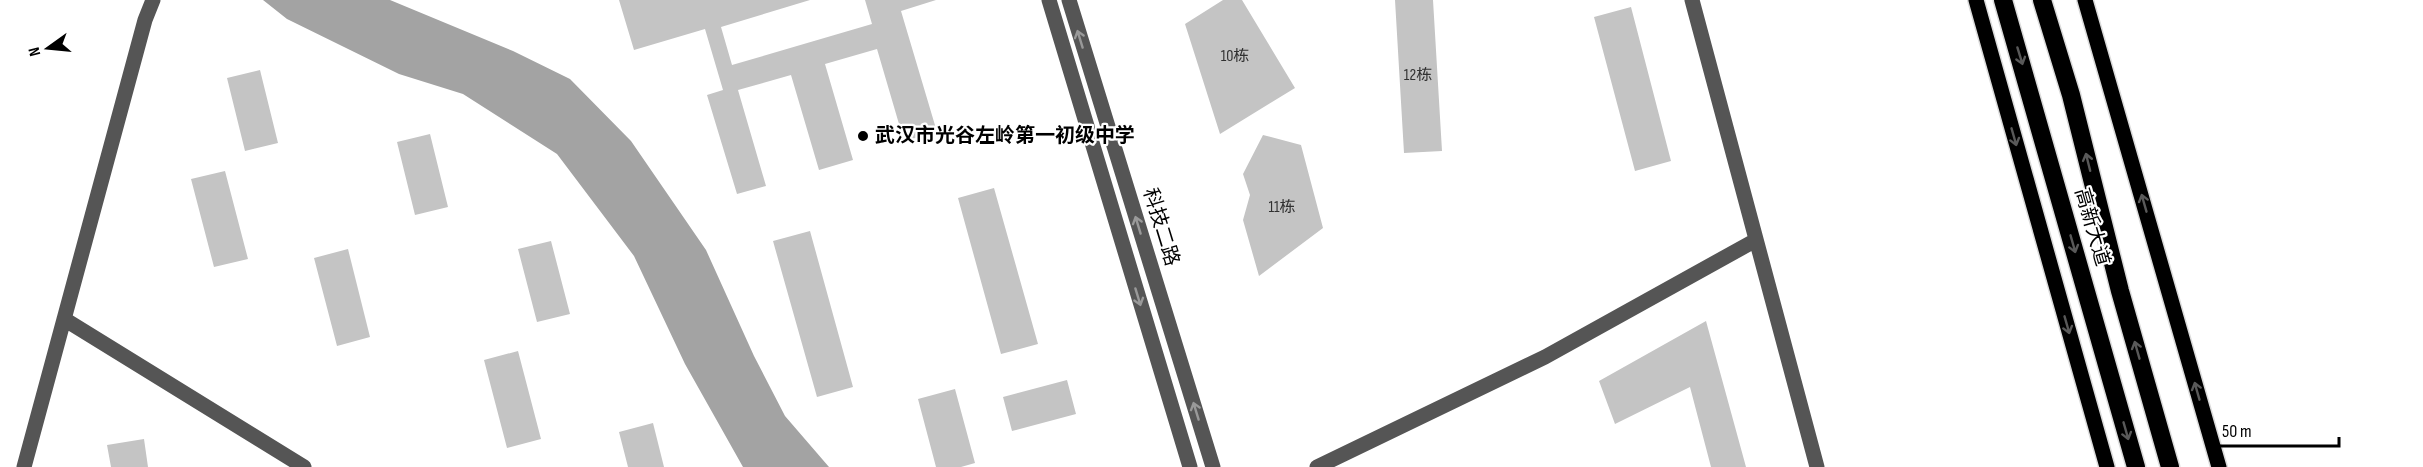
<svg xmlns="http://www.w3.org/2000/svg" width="2423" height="467" viewBox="0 0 2423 467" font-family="'Sofia Sans Condensed','Noto Sans SC',sans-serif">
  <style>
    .water { fill: #a3a3a3 }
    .building { fill: #c4c4c4 }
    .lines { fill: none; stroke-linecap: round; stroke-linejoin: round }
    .major-casing { stroke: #dbdbdb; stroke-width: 18 }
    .highway-casing { stroke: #dbdbdb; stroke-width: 21 }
    .minor { stroke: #555; stroke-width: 15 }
    .major { stroke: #000; stroke-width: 15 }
    .highway { stroke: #000; stroke-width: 18 }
    .oneway { stroke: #999 }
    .oneway2 { stroke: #595959 }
    .poi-dot { fill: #000; stroke: #fff; stroke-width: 2 }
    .labels { text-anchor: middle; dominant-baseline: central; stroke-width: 4.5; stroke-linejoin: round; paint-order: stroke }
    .number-label { font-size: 16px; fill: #313131 }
    .poi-label { font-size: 20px; font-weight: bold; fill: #000; stroke: #fff; text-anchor: start }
    .street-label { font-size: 20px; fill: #000; stroke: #fff }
  </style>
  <rect width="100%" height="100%" fill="#fff"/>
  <path class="water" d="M263,0h127l123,51 57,28 61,62 75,109 48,106 31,60 44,51h-86l-58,-103 -51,-108 -77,-102 -94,-60 -64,-20 -112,-55z"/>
  <path class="building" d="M619,0h191l-89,27 11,38 140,-41 -7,-24h71l-35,11 36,121 -33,9 -27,-92 -52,15 28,96 -34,10 -28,-95 -53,15 28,96 -29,8 -30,-99 16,-5 -18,-61 -71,21z
    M1223,0h19l53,88 -75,46 -35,-110z
    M1395,0h38l9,151 -38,2z
    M1631,7l40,154 -36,10 -41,-154z
    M260,70l18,73 -33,8 -18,-73z
    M430,134l18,73 -33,8 -18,-73z
    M1263,135l38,10 22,83 -64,48 -16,-56 7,-25 -7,-21z
    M225,171l23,88 -34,8 -23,-88z
    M994,188l44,156 -37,10 -43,-156z
    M810,231l43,156 -36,10 -44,-156z
    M551,241l19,73 -33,8 -19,-73z
    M348,249l22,88 -33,9 -23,-88z
    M1706,321l40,146h-35l-21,-80 -75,37 -16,-43z
    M518,351l23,88 -34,9 -23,-88z
    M1067,380l9,34 -64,17 -9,-34z
    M955,389l20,74 -14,4h-25l-18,-68z
    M653,423l11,44h-36l-9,-35z
    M144,439l4,28h-37l-4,-22z"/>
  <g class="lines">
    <defs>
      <path id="major" d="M1976,0l131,467
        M2085,0l134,467"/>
      <path id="highway" d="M2003,0l133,467
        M2042,0l29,95 49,196 50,176"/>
    </defs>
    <use href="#major" class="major-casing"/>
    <use href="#highway" class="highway-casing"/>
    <path class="minor" d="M1049,0l141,467
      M1069,0l144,467
      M1692,0l125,467
      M64,319l240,148
      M24,467l121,-447 8,-20
      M1317,467l228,-110 211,-117"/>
    <use href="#major" class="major"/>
    <use href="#highway" class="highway"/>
  </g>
  <defs><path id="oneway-shaft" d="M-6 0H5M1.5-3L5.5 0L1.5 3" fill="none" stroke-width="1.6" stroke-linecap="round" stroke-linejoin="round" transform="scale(1.5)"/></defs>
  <g class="oneway">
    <use href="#oneway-shaft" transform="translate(1080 39) rotate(-107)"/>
    <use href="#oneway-shaft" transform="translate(1138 225) rotate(-107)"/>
    <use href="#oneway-shaft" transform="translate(1138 297) rotate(73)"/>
    <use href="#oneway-shaft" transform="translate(1196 411) rotate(-107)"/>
  </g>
  <g class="oneway2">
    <use href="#oneway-shaft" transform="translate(2020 56) rotate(73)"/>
    <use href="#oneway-shaft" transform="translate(2014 137) rotate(74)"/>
    <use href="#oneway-shaft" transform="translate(2088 162) rotate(-104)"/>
    <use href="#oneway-shaft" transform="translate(2144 203) rotate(-106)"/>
    <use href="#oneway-shaft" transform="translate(2073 244) rotate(74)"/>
    <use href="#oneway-shaft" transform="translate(2067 325) rotate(74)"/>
    <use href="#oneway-shaft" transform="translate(2137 350) rotate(-106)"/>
    <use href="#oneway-shaft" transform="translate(2197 391) rotate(-106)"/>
    <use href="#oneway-shaft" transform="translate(2126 431) rotate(74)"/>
  </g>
  <circle class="poi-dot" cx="863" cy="136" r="6"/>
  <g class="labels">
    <g class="number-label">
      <text x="1235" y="56">10栋</text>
      <text x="1418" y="75">12栋</text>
      <text x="1282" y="207">11栋</text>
    </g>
    <g class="poi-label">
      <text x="875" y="136">武汉市光谷左岭第一初级中学</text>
    </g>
    <g class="street-label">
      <text transform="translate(1161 227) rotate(73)">科技二路</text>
      <text transform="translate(2092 227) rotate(74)">高新大道</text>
    </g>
  </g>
  <g transform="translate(48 48) rotate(255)" stroke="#ffffff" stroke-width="4.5" paint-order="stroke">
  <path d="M0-4.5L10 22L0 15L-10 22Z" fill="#000000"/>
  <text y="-9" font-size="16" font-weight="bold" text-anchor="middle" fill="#000000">N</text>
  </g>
  <path d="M2213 437v9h126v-9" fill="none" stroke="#000000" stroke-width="3"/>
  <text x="2222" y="437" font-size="18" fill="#000000" stroke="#ffffff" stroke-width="4.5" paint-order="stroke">50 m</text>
</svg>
